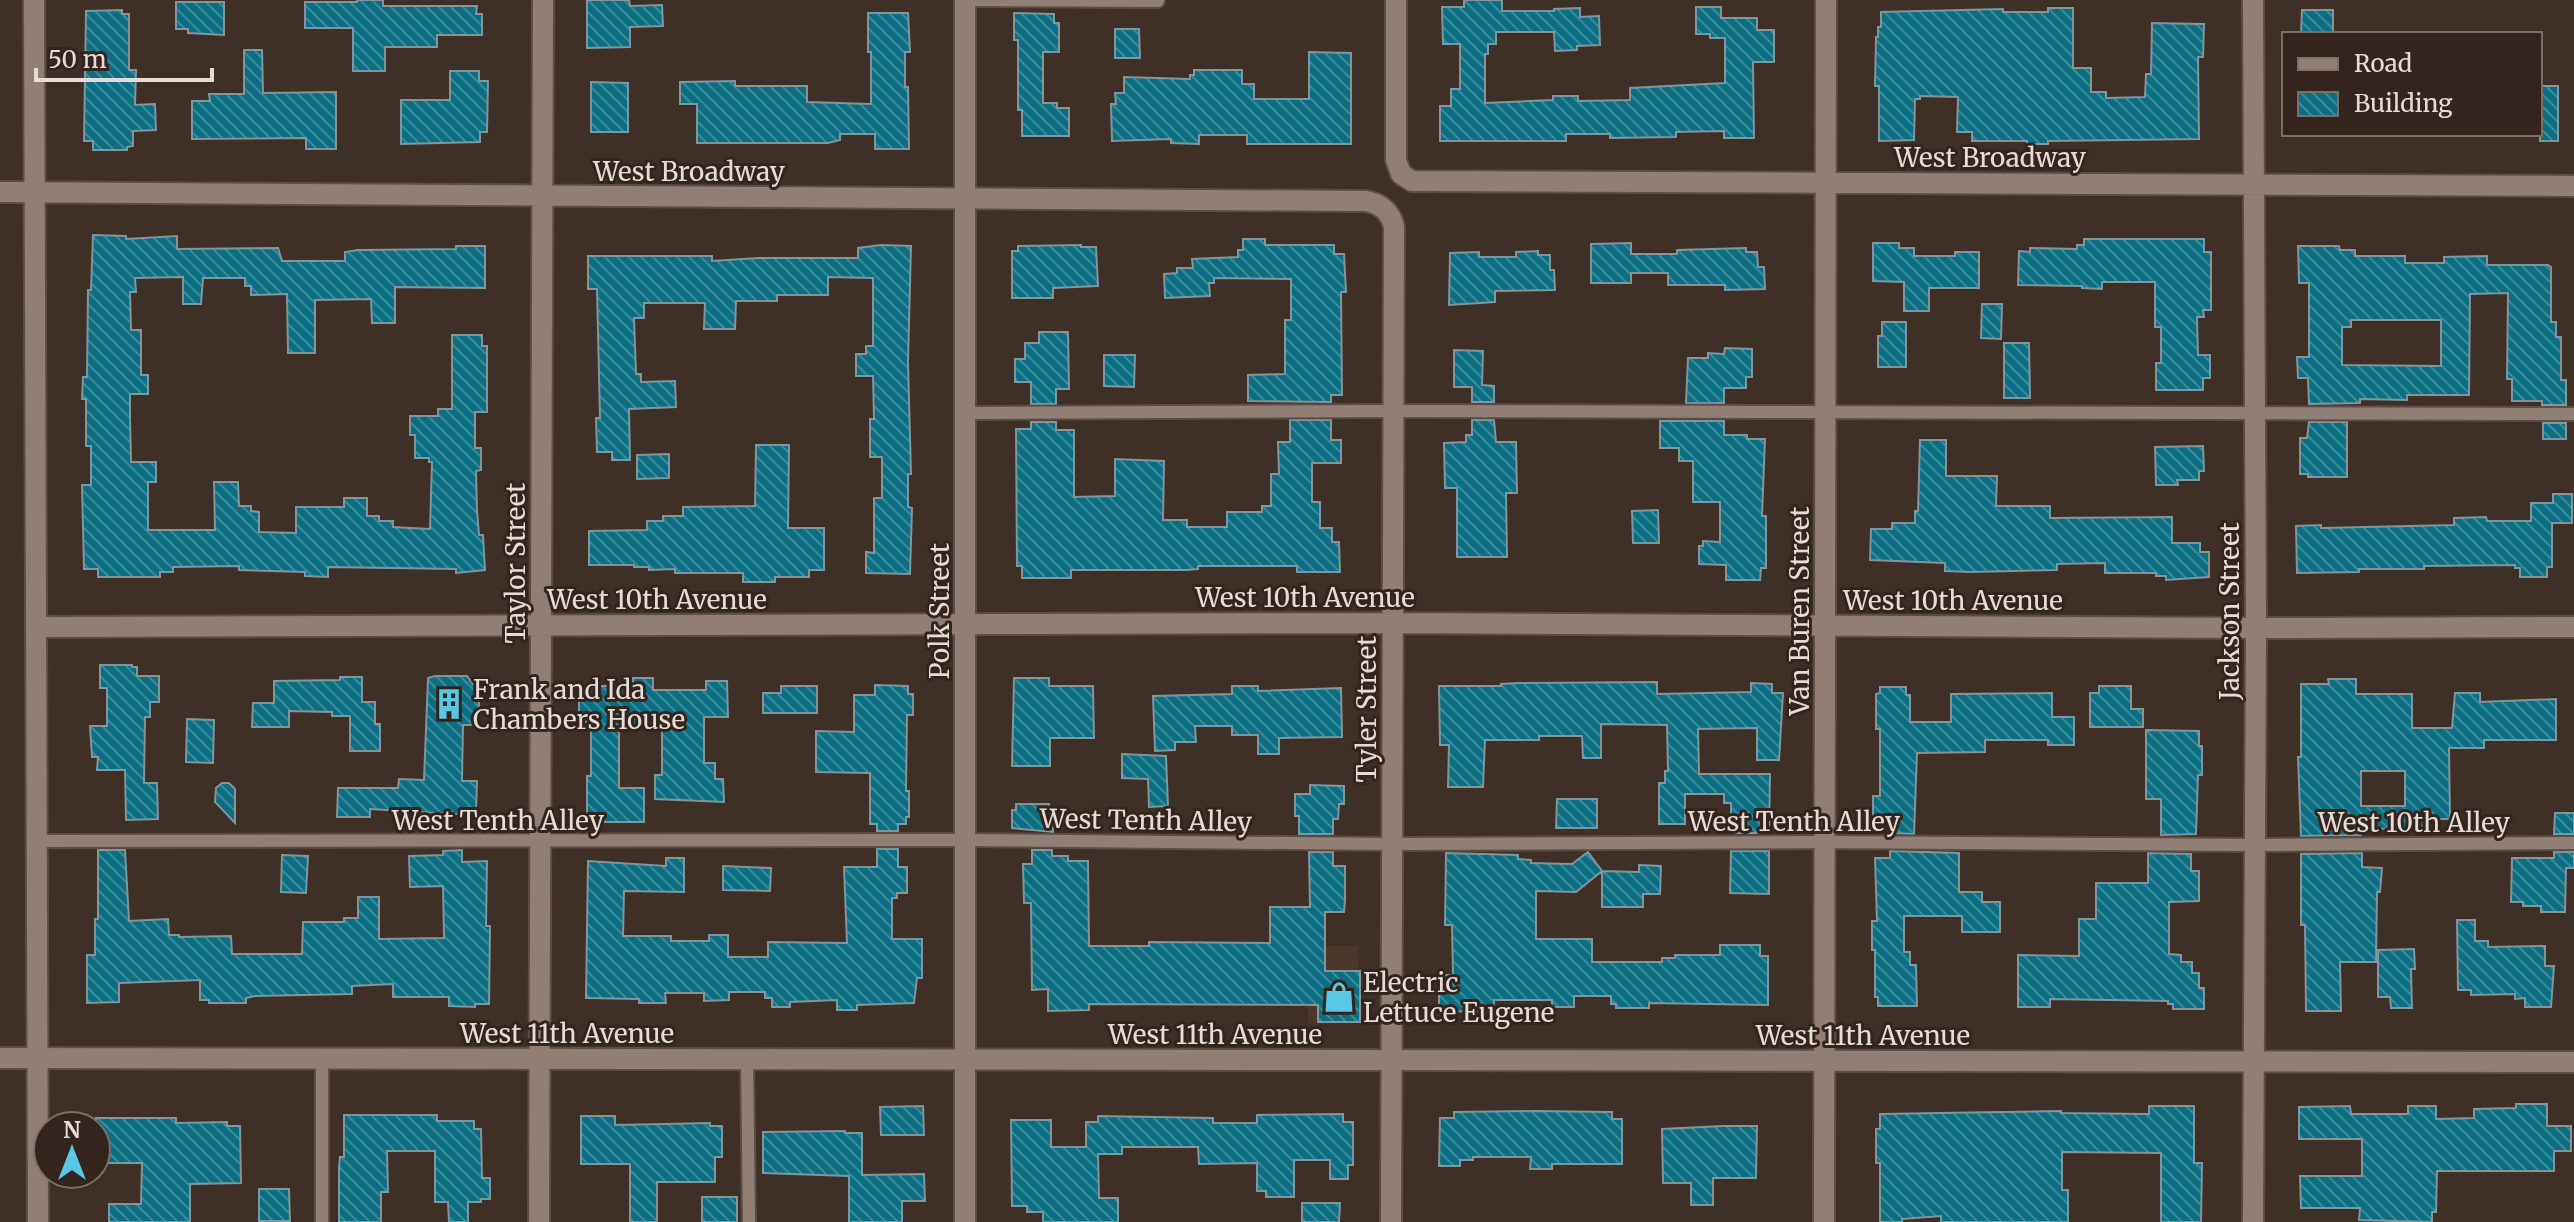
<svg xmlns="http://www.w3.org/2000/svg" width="2574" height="1222" viewBox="0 0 2574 1222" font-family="Merriweather,serif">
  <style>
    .built { fill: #4c372c }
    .building { fill: url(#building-back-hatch); stroke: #81959c; stroke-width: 2; fill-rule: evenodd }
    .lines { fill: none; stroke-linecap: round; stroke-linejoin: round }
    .lane-casing { stroke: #5a4e48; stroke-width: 16 }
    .street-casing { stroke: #5a4e48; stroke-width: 24 }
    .secondary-casing { stroke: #5a4e48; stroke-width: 24 }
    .lane { stroke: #917f76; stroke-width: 12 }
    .street { stroke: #917f76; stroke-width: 20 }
    .secondary { stroke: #917f76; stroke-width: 20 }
    .labels { text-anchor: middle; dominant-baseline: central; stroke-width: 6; stroke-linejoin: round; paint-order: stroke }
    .street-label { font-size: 26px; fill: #e6dcd7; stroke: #33251d }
    .poi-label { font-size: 26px; fill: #e6dcd7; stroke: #33251d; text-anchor: start }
  </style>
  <defs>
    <pattern id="building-back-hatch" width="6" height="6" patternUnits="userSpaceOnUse" patternTransform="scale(2)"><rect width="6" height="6" fill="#0c6e83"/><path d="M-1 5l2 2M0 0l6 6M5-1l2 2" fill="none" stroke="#3b8999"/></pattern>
  </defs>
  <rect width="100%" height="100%" fill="#3e2f27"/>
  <path class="built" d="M1309,946h49l2,77 -52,1z"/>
  <path class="building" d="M357,0h26v6h94l-1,8h6v21h-45v12h-52v24h-32v-43h-48v-26h52z
    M587,0h42l1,6 32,-1 1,21 -33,1v20l-43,1z
    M1464,0h38v11h52v-2l26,-1v9l19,-1 1,29 -23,1v4l-22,1 -1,-19h-58v12h-8v10h-3v49l68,-3v-4h25v5l52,-1v-12l95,-5v-45h-15v-4h-14v-27h25v11h36v12h17v32h-21l1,76h-30v-7l-48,1v5l-66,1v-4h-44v7h-126v-35h11v-17h9v-45h-17l-1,-37h22z
    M176,2h48v33l-36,-2v-4h-12z
    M2048,8h25v60h18v24h15v6l39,-1 1,-23h5l1,-51 52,1 -1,33h-5l1,82 -151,2v3h-21v-3h-55v-9h-15l1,-35 -38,-1v3h-5l-1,41 -35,1v-55h-4l1,-49h2v-10h3v-15l122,-3v3h45z
    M122,10v4h7v56h7l-1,35 20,-1 1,26 -23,1v15l-6,1v3h-34v-9h-9l2,-130z
    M2302,10h31v24h-32z
    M868,13h40l2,39h-5v35h3l1,62h-34v-15h-35v6l-12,3h-131v-39h-17v-22l55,-1v5h72v16l64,2v-52h-3z
    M1014,13l40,1v9h5v29h-16v51h14v5h12v28h-47v-26h-4v-70h-4z
    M1115,29h24l1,29h-25z
    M244,50h18l1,43 73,-1v57h-30v-11l-114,1v-38h18l-1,-7h35z
    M1309,52l42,1v91h-104v-9h-48v9l-28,-1v-4l-59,2 -1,-37h5l-1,-11h9v-16l66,2v-4h4v-5h48v14h12v15h55z
    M450,71h29v10h9l-1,51h-7v10l-79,2v-44h49z
    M591,82l37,1v49h-37z
    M2540,86h18v55h-18z
    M93,235l33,1v3l51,-3v13l101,-1 4,13h63v-9l13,-2 98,-1v-3h29v42l-90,-1v36h-23l-1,-24 -56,1v53h-27l-1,-59 -36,1v-9h-6v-8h-42l-2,26h-18v-27l-48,1 1,14h-6l1,38h10v45h7v19h-18v24l1,44h25v20h-8v48h67l-1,-48h24l1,24h12v5l8,1v20l37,1v-26h48v-9h23v18h12v5h14v6l37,2 2,-67h-3v-4h-14v-23h-5v-19h28v-7h14v-74h30v11h5v66h-12v36h6v22l-5,1 1,39 2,25h4l2,35 -29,3v-4l-128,-2v10l-23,-1v-4l-66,-2v-4l-66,1v5h-13v5h-62v-8h-14l-2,-84h9v-39h-5v-47h-4l1,-22h4l1,-87h3z
    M1243,239h22v6h69v9h10l2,38h-5l1,103h-11v7l-83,-1v-26l37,-1v-54h6v-41l-77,-1v5h-5l1,13 -45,2 -1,-24 13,-1v-5h16l-1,-9 46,-2v-7h5z
    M2084,239h120v13h7v58h-8l1,7h-7l1,38h12v23h-7v12h-47v-27h5v-36h-6v-45h-53v7l-20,-1v-2l-64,-1 1,-34 11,1v-4l47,1v-4h7z
    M1631,243v11h46v-4l69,-2v4h11l1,15h6l1,22 -40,1v-5h-57v-12h-37v10h-40v-39z
    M1873,243h26v5h15v8h41v-4h24v36h-50v23h-25v-29l-31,-1z
    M881,245l30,1 -3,116 3,112h-3v33l4,1 -2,66 -44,-1v-21l8,1v-55h8v-41h-12v-38h4l-1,-43h-17v-22h10v-8h7v-68l-45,-1v18h-51v6h-41l-1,28h-31l1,-26h-61v15h-10l2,56h5v8l34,-1 1,26 -47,2 1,51h-18v-8h-15l-1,-34h4l-3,-129h-9v-33h124v5l46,-3h100v-10z
    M1081,245v2h15l2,39 -45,2v10h-41v-47h6v-5z
    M2298,246h41l1,4h15v6h50v7h39v-6l43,-1v9h61l3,2v55h5v15h5v43h5v25h-24v-4h-30v-22h-5l1,-86 -38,1 -1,101h-62v5l-47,-1v4l-51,1 -1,-26h-10l-1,-21h12v-74h-10zM2351,320h90v46l-99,-1v-38h9z
    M1538,251v4h12v15h4l1,20 -60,1v11l-46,3 1,-52 29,-1v5h37v-5z
    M1982,304h20l-1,35 -20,-1z
    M1882,322h24v45h-28v-31h4z
    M1039,332h29l1,57h-13v15h-25v-22h-16v-23h10v-16h14z
    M2004,343h25l1,55h-26z
    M1725,348l27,1v28h-6v11h-22v15h-38l2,-45h20v-5l16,1z
    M1454,350l29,1 -1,34 12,1v16h-22v-15h-18z
    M1104,355h31l-1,32 -30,-1z
    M1290,420h41v20h10v23h-29v39h8v26h12v14h7l1,30h-43v-6h-99v3l-11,1h-116v8h-49v-12h-5l-1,-137h15v-7h25v8h18v67l41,-1v-37l49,2 -1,59h24v7h40v-15h35v-6h9v-32h8l-1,-32h12z
    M1472,420h22l2,22h20l1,51h-11l1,64h-50v-69h-12l-1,-45 22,-1v-7h6z
    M1660,421h64v14h23v4h18l-3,77h4v52h-5l-1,12h-34v-15l-27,-1v-18h4v-5l17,1v-40h-27v-41h-14v-13h-19z
    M2309,422h38v55h-39v-3h-8v-36h7z
    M2543,423h23v16h-23z
    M1920,440h26v36h51l-1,30h54v12l122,-1v26h28v9h9v25l-43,3v-4h-10v-3h-51v-10l-48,1v6l-87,2 -25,-1v-8l-75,-3 1,-31h21v-6h23v-12h3z
    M756,445h33l-1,83h36v42h-15v7h-34v5h-32v-9h-68v-4l-26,1v-3h-15v-2h-45v-34l58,-1v-9h16v-5h20v-9l72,-1z
    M2203,446l1,25h-5v9h-22l1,5h-22l-1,-38z
    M669,454v24l-32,1v-24z
    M2553,494h19v29h-20v44h-5v10h-27v-9h-5v-3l-91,1v3h-65v3l-62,1 -1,-47 25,-1v3l133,-3v-7l32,-1 1,4h44v-18h22z
    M1658,510l1,33h-26l-1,-32z
    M100,665h32v2h5v9h22v26h-9v15h-5l-1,66h13l1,36 -32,1 -1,-50h-28l1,-13h-6l-2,-31h17v-38h-7z
    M435,676h32l12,17v32h-16l-1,56h15l-1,31 -21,2 -85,-5v8h-33l1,-29h60l1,-9 25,1 4,-102z
    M340,677h22v25h13v22h5v27h-30v-35h-18v-4l-43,-1v16h-37l1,-24h21v-22l66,-1z
    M633,678h20v12h53v-9h21l1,36h-24v46h11v16h8l1,23 -69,-3v-24h7v-48h-43v61h25v34h-57v-46h4v-54h-12v-36h54z
    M1014,678h35v8h44l1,52h-44v28h-38z
    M2328,679h28v15h56v34h40l3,-35h25v9l76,-3v41h-72v8h-35l1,71h-21v9l-68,1v6l-60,1 -3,-79h3v-73h28zM2361,771h44v35h-44z
    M1657,682v12l94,-2v-9l21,1v9h11l-4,67h-22v-32l-59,1 1,45h71l-1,59h-38v-30h-7v-9h-39v30h-26v-41h6v-12h3l-1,-46 -66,-1v34h-18l-1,-22h-43v4h-54l-2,47h-35l1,-42h-9l-1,-59h62v-2l18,-1z
    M875,685l33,1v8h5v21h-6l-1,76h3v26h-3v7h-8v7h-21v-7h-7v-51l-54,-1v-41l38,1v-37h21z
    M781,686h36v27h-54v-20h18z
    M1232,686h26v5l83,-3 1,49 -63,1v16h-21v-19h-26v-9h-37l1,16h-21v8l-20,1 -2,-55 79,-2z
    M2099,686h32v23h12v18h-53v-34h9z
    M1880,687h26v8h4v27h41v-28l101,-1v24h22v28h-26v-5h-63v12l-68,1 -3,81 -24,-1v-17l-17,1v-21h7v-67h-4v-35l4,-1z
    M187,719l27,1 -1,43 -27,-1z
    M2146,730l53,1v15h3v29h-4l-2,59 -35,1v-36h-15z
    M1122,754l44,2 2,50 -19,1 -1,-28 -26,-1z
    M222,783h7l6,6v34l-20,-21 1,-14z
    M1310,785l34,1v18h-5l-1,15h-5v15h-34v-18h-4v-22h15z
    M1557,799h40v29h-41z
    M1016,804h33v4h4v24l-41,-4v-18h4z
    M2555,813h19v21h-20z
    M877,849h21v18h9v26h-10v5h-5v41h30v39h-5l-3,25 -57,2v5h-20v-10l-47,2v5h-18v-9h-7v-6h-36v8l-25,1v-8h-39l1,10h-27v-4l-53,-1 2,-137 78,5v-8h18v34l-60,-1 -1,45h48v5h38v-6h19v22h40v-15l79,1 -3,-76h33z
    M98,850h27l4,71 39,-2 1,16h10v2l52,-1 1,18h70l1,-32h41v-4h14v-21h21v42l65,-1 -1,-52 -33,1 -1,-31 34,-1v-4l19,-1v12l25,-1 -1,65h4l-1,78h-14v3l-26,-1v-9h-56v-13l-41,2v8l-97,2 -9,2v5h-37v-3h-9v-20l-81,3v19l-32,1v-48h8v-36h3z
    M1032,850h20v6h16v5h20l1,85h60v-4l121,1v-36h40l-1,-55h24v14h12v34l-1,12h-19v59h35v51h-42v-17l-229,-1v6l-41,1v-22l-16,1 -1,-87h-7l-1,-39h9z
    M1731,851h38v43l-39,-1z
    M1890,851l69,2v39h23v10h18v30h-38v-16h-58v36h6v13h6l1,41h-39v-9h-3v-47h-3v-29h5l-2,-63h15z
    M1588,852l14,19 -26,21 -40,-1v48h56v23h70v-4h13v-3h45v-10h40v11h8v49l-119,-2v5h-33v-4h-5v-8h-37v11h-22v-7h-58v12l-55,-1v-36h14l-1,-50h-7l1,-72 72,2v4l13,1v3l41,1z
    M2554,852h20v16h-8l-1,44h-24v-6h-18v-4h-12l1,-44h42z
    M2148,853l43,1v17h8v30l-30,1v52l12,1v7h11v11h7v15h5v21h-31v-5h-5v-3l-118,-2v8h-32v-52l61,1v-37h17v-36h52z
    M2362,853v14l20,1 -2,24h-3l-1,70h-36l1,49h-35l-1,-86h-4v-71z
    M282,855l26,1 -2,37 -25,-1z
    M1639,865l22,1 -1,28h-17v13h-41v-36l37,1z
    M723,866l48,2 -1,23 -47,-1z
    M2457,920h18v21h13v6l57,-1v20h9l-3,41h-26v-9l-10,1v-5l-44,1v-5h-13z
    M2414,949l1,20h-4l1,39h-21l-1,-11h-12v-47z
    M2516,1104h31v22h24v25h-17v20h-117l-1,41h-4v10l-73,-2 1,-12h-59l-1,-32h62v-37h-63v-32l51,-1 1,8h57v-8h28v13l38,-1v-9l42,-1z
    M923,1106l1,29h-43l-1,-28z
    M2149,1106h45v57h8l-1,59h-40v-69l-99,-1v38h6v32h-127v-6l-39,3v3h-22v-59h-4v-34h4v-15l181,-3v2l88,1z
    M1536,1111l76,1v7h10v45h-70v5h-22l1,-12h-58v3h-13v6h-21l1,-48h14v-6z
    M1343,1114v8h10v43h-5v14h-18v-19h-36v37h-28v-6h-9v-28l-58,1 -1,-17h-76v7h-24l1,44h19v24h-75v-10h-16v-6h-15l-1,-86h40v27h35v-25h12v-6l115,2v5h44v-8z
    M344,1115h93v6h37v8h7l1,49h8v21h-9v3h-13v20h-19l-1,-20h-13v-51h-48l1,41h-7v30h-42v-54l1,-11h4z
    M581,1116h34v9l95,-2v3h12v31h-7v25h-58v40h-27v-58h-49z
    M96,1118h80v5l51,-1v4h13l1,57 -51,1v38h-81v-18h32l1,-41h-46z
    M1723,1126h34l-1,52h-43v27h-22v-22h-28l-1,-54z
    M845,1131v2h17v42l62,-1 1,27h-23v21h-53v-46l-86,-3v-41z
    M259,1189h30l1,32h-31z
    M702,1197h35v25h-35z
    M1302,1203h38l-1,19h-37z"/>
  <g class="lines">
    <defs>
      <path id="lane" d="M965,0l193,1
        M965,413l428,-2 1181,3
        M37,841l928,-1 426,4 435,-2 429,3 319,-2
        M747,1059l2,163
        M322,1222v-164"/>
      <path id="street" d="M34,0l4,1222
        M1396,0v160l5,14 11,7 1162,5
        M0,192l1365,9c15,2 26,11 29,26l-3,995
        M36,627l1357,-4 863,5 318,-1
        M539,1222l4,-1222
        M1824,1222l2,-1222
        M2253,1222l3,-594 -3,-628"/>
      <path id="secondary" d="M0,1058l2574,4
        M965,1222v-1222"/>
    </defs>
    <use href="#lane" class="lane-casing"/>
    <use href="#street" class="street-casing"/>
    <use href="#secondary" class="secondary-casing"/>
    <use href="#lane" class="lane"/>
    <use href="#street" class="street"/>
    <use href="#secondary" class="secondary"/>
  </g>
  <defs>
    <symbol id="building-bare" viewBox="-9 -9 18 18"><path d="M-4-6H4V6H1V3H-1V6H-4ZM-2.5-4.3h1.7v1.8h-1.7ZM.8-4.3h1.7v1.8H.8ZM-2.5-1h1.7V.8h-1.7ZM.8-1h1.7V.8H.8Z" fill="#5ac8e5" stroke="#33251d" stroke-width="2.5" paint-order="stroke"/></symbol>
    <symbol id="shop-bare" viewBox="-9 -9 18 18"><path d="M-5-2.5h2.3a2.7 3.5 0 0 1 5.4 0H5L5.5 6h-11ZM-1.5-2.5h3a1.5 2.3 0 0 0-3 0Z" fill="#5ac8e5" stroke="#33251d" stroke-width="2.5" paint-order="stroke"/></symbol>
  </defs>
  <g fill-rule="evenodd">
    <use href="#building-bare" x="427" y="682" width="44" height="44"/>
    <use href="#shop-bare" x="1317" y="975" width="44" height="44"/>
  </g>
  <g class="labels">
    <g class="street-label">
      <text x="1990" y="157">West Broadway</text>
      <text x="689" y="171">West Broadway</text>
      <text transform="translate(515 563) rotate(-90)">Taylor Street</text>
      <text x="1305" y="597">West 10th Avenue</text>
      <text x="657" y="599">West 10th Avenue</text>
      <text x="1953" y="600">West 10th Avenue</text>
      <text transform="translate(939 611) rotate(-90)">Polk Street</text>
      <text transform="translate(1799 611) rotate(-90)">Van Buren Street</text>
      <text transform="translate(2229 611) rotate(-90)">Jackson Street</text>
      <text transform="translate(1366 709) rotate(-90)">Tyler Street</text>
      <text x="498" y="820">West Tenth Alley</text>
      <text transform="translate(1146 820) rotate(1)">West Tenth Alley</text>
      <text x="1794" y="821">West Tenth Alley</text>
      <text x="2414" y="822">West 10th Alley</text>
      <text x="567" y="1033">West 11th Avenue</text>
      <text x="1215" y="1034">West 11th Avenue</text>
      <text x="1863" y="1035">West 11th Avenue</text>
    </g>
    <g class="poi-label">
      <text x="473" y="689">Frank and Ida<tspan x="473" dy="30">Chambers House</tspan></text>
      <text x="1363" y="982">Electric<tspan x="1363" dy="30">Lettuce Eugene</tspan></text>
    </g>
  </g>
  <rect x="2282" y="32" width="260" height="104" fill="#33251d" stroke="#7b6e67" stroke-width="2"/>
  <rect x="2298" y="58" width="40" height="12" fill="#917f76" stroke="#7b6e67" stroke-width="2"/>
  <text x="2354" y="72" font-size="24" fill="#e6dcd7">Road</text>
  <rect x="2298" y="92" width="40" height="24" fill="url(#building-back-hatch)" stroke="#7b6e67" stroke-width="2"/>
  <text x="2354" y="112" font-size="24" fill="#e6dcd7">Building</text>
  <g transform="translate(72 1150)"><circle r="38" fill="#33251d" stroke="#7b6e67" stroke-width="2"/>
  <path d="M0-6L14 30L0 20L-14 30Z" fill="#5ac8e5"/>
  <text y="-12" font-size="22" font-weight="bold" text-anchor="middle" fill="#e6dcd7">N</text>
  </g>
  <path d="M36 68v12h176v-12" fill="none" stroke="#e6dcd7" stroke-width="4"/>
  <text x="48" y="68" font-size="24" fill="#e6dcd7" stroke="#33251d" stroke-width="6" paint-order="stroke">50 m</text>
</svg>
